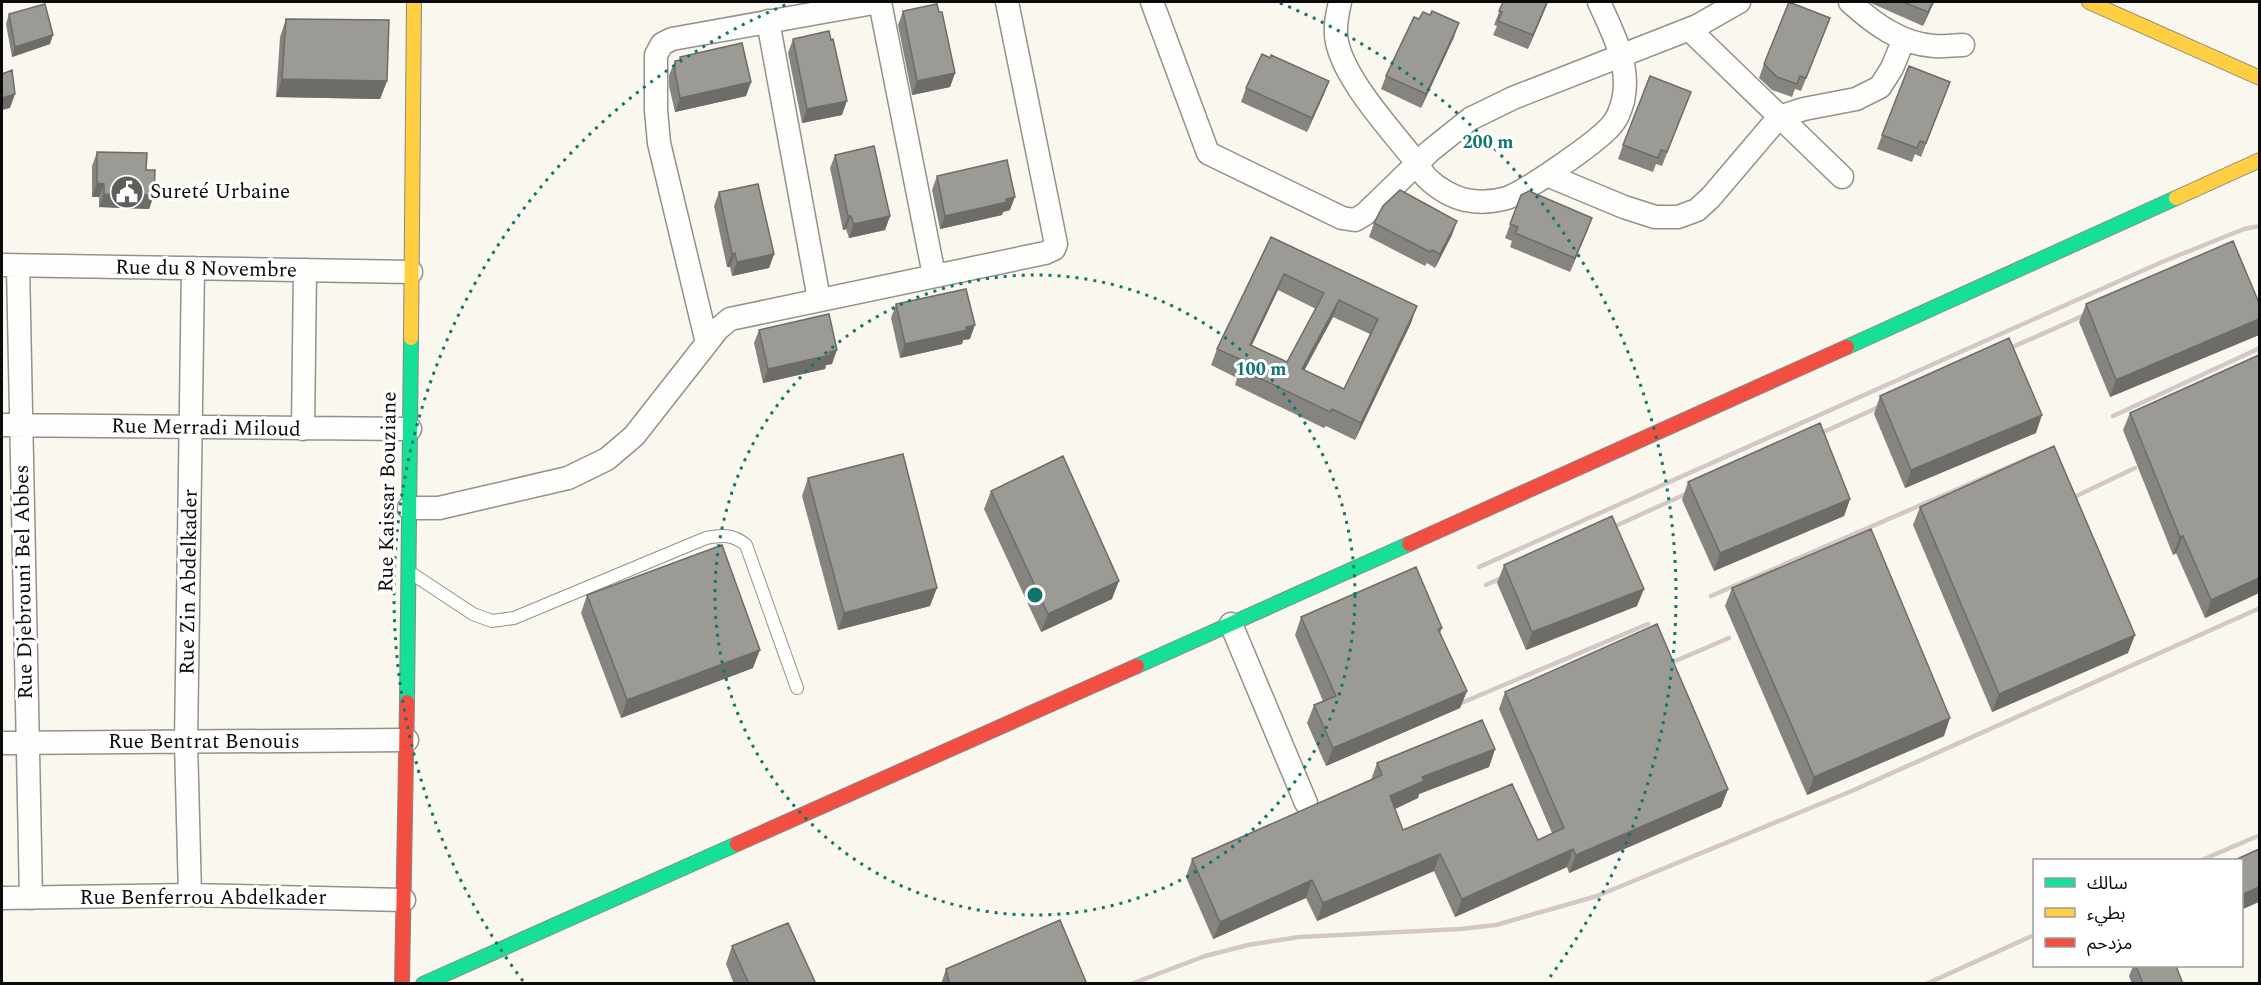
<svg xmlns="http://www.w3.org/2000/svg" width="2261" height="985" viewBox="0 0 2261 985" font-family="Spectral,'Noto Sans Arabic',serif">
  <style>
    .lines { fill: none; stroke-linecap: round; stroke-linejoin: round }
    .lane-casing { stroke: #93918e; stroke-width: 14 }
    .street-casing { stroke: #93918e; stroke-width: 25 }
    .fast-casing { stroke: #898884; stroke-width: 16 }
    .slow-casing { stroke: #898884; stroke-width: 16 }
    .jam-casing { stroke: #898884; stroke-width: 16 }
    .lane { stroke: #fefefd; stroke-width: 12 }
    .street { stroke: #fefefd; stroke-width: 22 }
    .fast { stroke: #16e098; stroke-width: 14 }
    .slow { stroke: #ffcf43; stroke-width: 14 }
    .jam { stroke: #f24e42; stroke-width: 14 }
    .rail { stroke: #d5c6c7; stroke-width: 4.5 }
    .wall { fill: #868480; fill-rule: evenodd }
    .shaded-wall { fill: #6d6c68 }
    .building { fill: #9c9a95; stroke: #6d6c68; stroke-width: 1.5; fill-rule: evenodd }
    .ring { fill: none; stroke: #0f766e; stroke-width: 3; stroke-dasharray: 3 6 }
    .labels { text-anchor: middle; dominant-baseline: central; stroke-width: 6; stroke-linejoin: round; paint-order: stroke }
    .poi-label { font-size: 21px; fill: #0b0b0b; stroke: #fff; text-anchor: start }
    .street-label { font-size: 21px; fill: #0b0b0b; stroke: #fff }
    .centre { fill: #0f766e; stroke: #fff; stroke-width: 3 }
    .ring-label { font-size: 18px; text-anchor: middle; font-weight: bold; fill: #0f766e; stroke: #fff; stroke-width: 6; stroke-linejoin: round; paint-order: stroke }
  </style>
  <rect width="100%" height="100%" fill="#faf7ef"/>
  <g class="lines">
    <defs>
      <path id="lane" d="M411,573l62,41 19,7 22,-3 192,-80c16,-3 27,-4 40,7l51,143"/>
      <path id="street" d="M880,2l54,273
        M1152,2l56,151 134,65 13,2 10,-6 65,-63 40,-32 43,-21 184,-72 42,-24
        M1340,2c-3,13 -6,27 -3,40 8,39 55,89 80,121 3,5 6,11 10,15 10,10 25,19 39,22 14,3 27,2 41,-2 19,-7 96,-59 107,-76 4,-5 7,-14 9,-21 8,-36 -10,-67 -24,-99
        M1850,2c23,21 51,42 84,44 9,1 19,-1 29,-1
        M768,21l51,278
        M1689,29l153,148
        M1547,175l77,32 31,10h23l19,-7 14,-13 68,-80 25,-8 52,-10 24,-12 12,-19 12,-29
        M2,265l409,7
        M18,266l13,632
        M707,343l-48,-200 -3,-33v-55l6,-11 10,-5 207,-37
        M2,425l408,4
        M303,429l2,-159
        M409,508h30l129,-30 39,-19 27,-23 84,-107 12,-10 315,-66 9,-4 2,-5 -49,-242
        M1231,624l75,179
        M2,743l405,-3
        M190,895l-4,-153 7,-474
        M2,898l188,-3 214,5"/>
      <path id="fast" d="M1847,347l329,-149
        M1137,666l272,-122
        M407,702l4,-364
        M423,984l314,-140"/>
      <path id="slow" d="M2089,2l171,76
        M2176,198l84,-38
        M411,338l3,-336"/>
      <path id="jam" d="M1409,544l438,-197
        M737,844l400,-178
        M402,984l5,-282"/>
    </defs>
    <use href="#lane" class="lane-casing"/>
    <use href="#street" class="street-casing"/>
    <use href="#fast" class="fast-casing"/>
    <use href="#slow" class="slow-casing"/>
    <use href="#jam" class="jam-casing"/>
    <use href="#lane" class="lane"/>
    <use href="#street" class="street"/>
    <use href="#fast" class="fast"/>
    <use href="#slow" class="slow"/>
    <use href="#jam" class="jam"/>
    <path class="rail" d="M1997,354l99,-44
      M2113,416l147,-68
      M1808,439l82,-37
      M2068,500l67,-32
      M1600,533l99,-45
      M1479,567l683,-305 82,-33 16,-3
      M1486,585l27,-12
      M1711,596l330,-143
      M1666,665l63,-27
      M1447,709l201,-85
      M2202,860l58,-25
      M1131,984l74,-28 43,-11 51,-8 161,-8 36,-4 101,-29 257,-106 406,-182
      M1926,984l108,-49"/>
  </g>
  <path class="wall" d="M1503,2h45l-20,47 -35,-14 4,-9 -3,-1z
    M1870,2h64l-11,24 -50,-22z
    M903,11l52,62 -5,14 -38,8 -14,-70z
    M9,14l41,30 -38,13 -6,-33z
    M1430,15l24,22 -33,71 -40,-19 5,-13 33,-57z
    M1830,18l-29,73 -6,-2 -3,8 -20,-7 -13,-12 5,-14z
    M286,19l101,62 -7,18 -104,-2 4,-60z
    M793,39l49,76 -40,8 -14,-70z
    M680,57l71,25 -5,14 -71,16 -6,-26v-11l6,-14 4,-1z
    M1246,88l78,6 -17,38 -66,-30z
    M1691,92l-29,74 -6,-2 -3,8 -35,-13 5,-14z
    M1945,96l-24,61 -6,-3 -3,8 -35,-13 5,-14z
    M97,152l49,18 8,25 -5,14 -50,-2v-10h-7v-31z
    M835,155l55,61 -5,14 -36,8 -3,-9 -3,1 -13,-62z
    M937,176l73,34 -7,2 -1,3 -62,14 -8,-39z
    M719,192l55,62 -5,14 -37,8 -2,-9h-3l-13,-61z
    M1521,195l71,23 -22,54 -60,-25 2,-6 -7,-3z
    M1374,223l78,12 -17,33 -8,-5 -2,3 -56,-29z
    M1271,237l140,86 -56,117 -29,-14 -2,2 -89,-43 2,-7 -26,-13 6,-16zM1278,290l38,19 -29,53 -35,-17zM1333,317l37,17 -26,55 -40,-19z
    M896,304l74,35 -7,1 -1,4 -62,14 -9,-40z
    M2086,304l173,31 -149,62 -31,-75z
    M759,330l73,34 -6,1 -1,4 -62,14 -9,-40z
    M1880,396l156,37 -131,55 -31,-74z
    M2130,413l129,180 -54,25 -29,-65 -3,2 -50,-125z
    M808,478l122,128 -92,24 -36,-134z
    M1688,482l162,17 -6,17 -130,55 -32,-71z
    M991,491l121,108 -71,33 -57,-123z
    M1920,507l208,146 -136,59 -79,-187z
    M1504,565l133,41 -111,44 -29,-67z
    M1732,588l212,148 -137,59 -82,-189z
    M587,595l166,73 -132,50 -40,-105z
    M1301,617l141,11 -2,5 27,58 -7,17 -134,58 -19,-43 7,-18 9,-4 -28,-66z
    M1505,692l223,97 -7,18 -152,66 -2,-6 -112,50 -21,-46 -117,50 -11,-23 -93,41 -27,-62 6,-18 179,-79 6,-17 118,-14 -6,18 -70,27 -1,4 -23,11 8,21 135,10 14,-7 -53,-124z
    M732,946l84,38h-82l-8,-20z
    M2133,966h43l7,18h-51l-3,-8z
    M946,969l140,13 -1,2h-144z"/>
  <path class="shaded-wall" d="M1547,2h1l-20,47 5,-14z
    M1933,2h1l-11,24 5,-14z
    M1459,23l-5,14 -33,71 5,-14z
    M53,35l-3,9 -38,13 3,-10z
    M955,73l-5,14 -38,8 5,-14z
    M282,79l105,2 -7,18 -104,-2z
    M1329,81l-5,13 -17,38 5,-14z
    M751,82l-5,14 -71,16 5,-14z
    M15,94l-5,14 -8,2v-12z
    M847,101l-5,14 -40,8 5,-14z
    M97,183l7,1 -5,13h-7z
    M104,194l50,1 -5,14 -50,-2z
    M1015,197l-5,13 -7,2 -1,3 -62,14 5,-13z
    M848,216h3l-5,13 -3,1z
    M890,216l-5,14 -36,8 5,-14z
    M1592,218l-5,14 -17,40 5,-14z
    M1457,221l-5,14 -17,33 5,-14z
    M735,253l-5,14h-3l5,-13z
    M774,254l-5,14 -37,8 5,-14z
    M1284,274l-6,16 -34,71 6,-16z
    M1339,300l-6,17 -37,69 6,-17z
    M1417,306l-6,17 -56,117 6,-17z
    M2259,319v16l-149,62 6,-17z
    M975,325l-5,14 -7,1 -1,4 -62,14 5,-14z
    M837,350l-5,14 -6,1 -1,4 -62,14 5,-14z
    M2042,415l-6,18 -131,55 6,-18z
    M1850,499l-6,17 -130,55 6,-18z
    M2183,536l-7,17 -3,2 7,-18z
    M2259,578v15l-54,25 6,-18z
    M1119,581l-7,18 -71,33 7,-18z
    M937,588l-7,18 -92,24 6,-17z
    M1644,589l-7,17 -111,44 6,-18z
    M2135,635l-7,18 -136,59 7,-18z
    M760,650l-7,18 -132,50 6,-18z
    M1467,691l-7,17 -134,58 7,-18z
    M1950,718l-6,18 -137,59 7,-18z
    M1495,749l-6,18 -70,27 -1,4 -34,16 6,-18 32,-19z
    M1728,789l-7,18 -152,66 7,-18z
    M1573,849l-6,18 -112,50 7,-18z
    M1440,854l-6,17 -117,50 6,-18z
    M1312,880l-6,18 -93,41 7,-17z
    M2259,887v15l-18,8v-15z"/>
  <path class="building" d="M1503,2h44l-14,33 -35,-14 4,-9 -3,-1z
    M1789,2l41,16 -24,60 -6,-2 -3,8 -20,-7 -13,-13z
    M1903,2h30l-5,10z
    M45,4l8,31 -38,12 -6,-33z
    M937,4l2,8h3l13,61 -38,8 -14,-70z
    M1432,11l27,12 -33,71 -40,-18 28,-59 5,2 4,-7 7,3z
    M286,19l103,1 -2,61 -105,-2z
    M829,31l2,9 2,-1 14,62 -40,8 -14,-70z
    M742,43l9,39 -71,16 -5,-26v-11l6,-1 -1,-3z
    M1262,54l8,4 1,-3 58,26 -17,37 -66,-30z
    M1909,66l41,16 -24,61 -6,-2 -3,7 -35,-13z
    M12,70l3,24 -13,4v-24z
    M1650,76l41,16 -24,60 -6,-2 -3,8 -35,-13z
    M874,146l16,70 -36,8 -3,-8h-3l-13,-61z
    M97,152l50,1 -1,17h9l-1,25 -50,-1v-10l-7,-1z
    M1007,160l8,37 -9,2 1,3 -62,14 -8,-40z
    M758,184l16,70 -37,8 -2,-9 -3,1 -13,-62z
    M1400,190l57,31 -17,33 -8,-4 -2,2 -56,-29 9,-17z
    M1529,191l63,27 -17,40 -60,-25 3,-6 -8,-3 11,-29z
    M1271,237l146,69 -56,117 -29,-14 -2,3 -89,-43 3,-8 -27,-12zM1284,274l40,19 -37,69 -37,-17zM1339,300l39,19 -34,70 -42,-20z
    M2233,241l26,62v16l-143,61 -30,-76z
    M966,289l9,36 -9,2 1,3 -62,14 -9,-40z
    M829,314l8,36 -8,2 1,3 -62,14 -9,-39z
    M2009,338l33,77 -131,55 -31,-74z
    M2259,355v223l-48,22 -28,-64 -3,1 -50,-124z
    M1820,423l30,76 -130,54 -32,-71z
    M2054,446l81,189 -136,59 -79,-187z
    M903,454l34,134 -93,25 -36,-135z
    M1063,456l56,125 -71,33 -57,-123z
    M1612,516l32,73 -112,43 -28,-67z
    M1871,529l79,189 -136,59 -82,-189z
    M722,545l38,105 -133,50 -40,-105z
    M1416,567l26,61 -4,1 29,62 -134,57 -19,-43 22,-9 -35,-79z
    M1657,624l71,165 -152,66 -3,-6 -111,50 -22,-45 -117,49 -11,-23 -92,42 -28,-63 190,-84 -5,-12 105,-43 13,29 -73,28 2,4 -34,15 13,34 109,-46 26,56 26,-12 -59,-136z
    M2259,849v38l-18,8v-34h-8z
    M1060,920l26,62 -4,2h-137l4,-2 -3,-13z
    M788,923l28,61h-67l-17,-38z
    M2136,966h40l7,18h-40z"/>
  <g class="ring">
    <circle cx="1035" cy="595" r="320"/>
    <path d="M523 981A641 641 0 0 1 790 3M1280 3A641 641 0 0 1 1547 981"/>
  </g>
  <defs>
    <symbol id="civic-disc" viewBox="-11 -11 22 22"><circle r="9.5" fill="#5f5e5b" stroke="#fff"/><path d="M-.6-6.5H3V-4.5H.6V-3L4-1V1h2V6H-6V1h2V-1L-.6-3ZM-1.2 2.5V6h2.4V2.5Z" fill="#fff"/></symbol>
  </defs>
  <g fill-rule="evenodd">
    <use href="#civic-disc" x="108" y="173" width="38" height="38"/>
  </g>
  <g class="labels">
    <g class="poi-label">
      <text x="150" y="192">Sureté Urbaine</text>
    </g>
    <g class="street-label">
      <text transform="translate(206 269) rotate(1)">Rue du 8 Novembre</text>
      <text transform="translate(206 428) rotate(1)">Rue Merradi Miloud</text>
      <text transform="translate(388 492) rotate(-89)">Rue Kaissar Bouziane</text>
      <text transform="translate(24 582) rotate(-91)">Rue Djebrouni Bel Abbes</text>
      <text transform="translate(189 582) rotate(-89)">Rue Zin Abdelkader</text>
      <text x="204" y="742">Rue Bentrat Benouis</text>
      <text x="203" y="898">Rue Benferrou Abdelkader</text>
    </g>
  </g>
  <circle cx="1035" cy="595" r="9" class="centre"/>
  <g class="ring-label">
    <text x="1488" y="148">200 m</text>
    <text x="1261" y="375">100 m</text>
  </g>
  <rect width="2261" height="985" fill="none" stroke="#0b0b0b" stroke-width="6"/>
  <rect x="2033" y="859" width="210" height="108" fill="#ffffff" stroke="#9d9d9d" stroke-width="1.5"/>
  <rect x="2045" y="878" width="30" height="9" fill="#16e098" stroke="#9d9d9d" stroke-width="1.5"/>
  <text x="2087" y="889" font-size="18" fill="#0b0b0b">سالك</text>
  <rect x="2045" y="908" width="30" height="9" fill="#ffcf43" stroke="#9d9d9d" stroke-width="1.5"/>
  <text x="2087" y="919" font-size="18" fill="#0b0b0b">بطيء</text>
  <rect x="2045" y="938" width="30" height="9" fill="#f24e42" stroke="#9d9d9d" stroke-width="1.5"/>
  <text x="2087" y="949" font-size="18" fill="#0b0b0b">مزدحم</text>
</svg>
